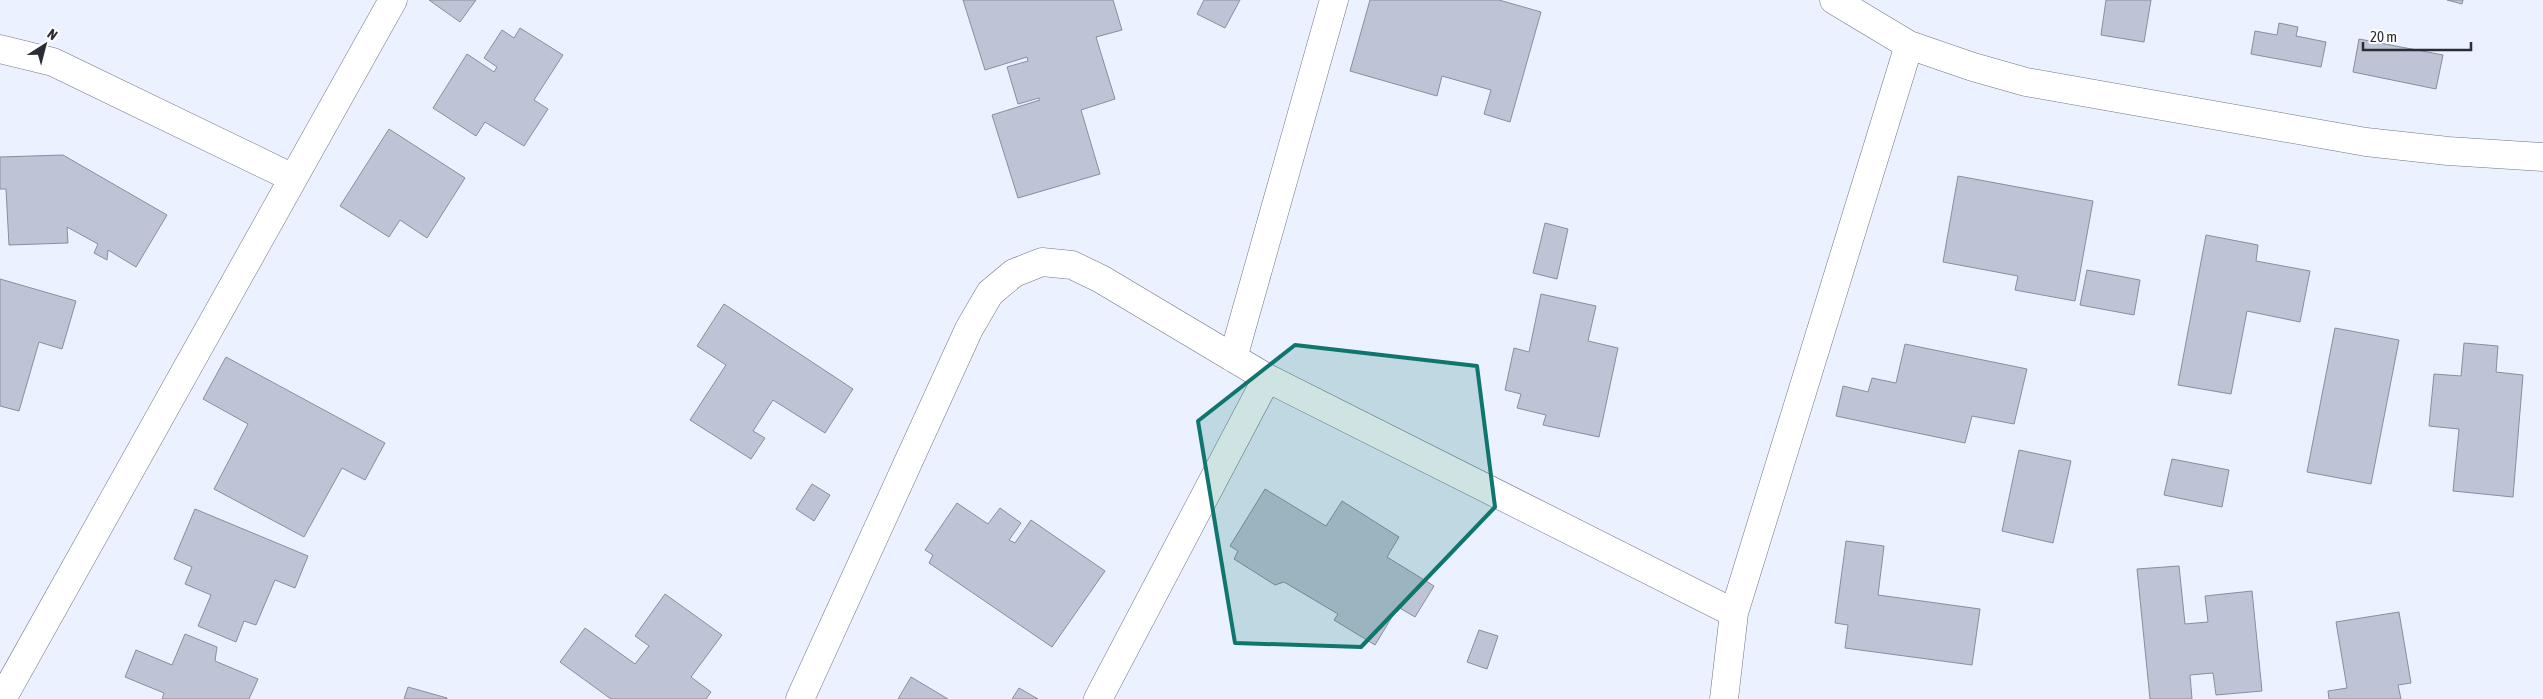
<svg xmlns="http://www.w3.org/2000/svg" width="2543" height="699" viewBox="0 0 2543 699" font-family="'Asap Condensed',sans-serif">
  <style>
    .building { fill: #bec4d5; stroke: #888e9d }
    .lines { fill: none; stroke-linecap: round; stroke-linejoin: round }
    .minor-casing { stroke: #717685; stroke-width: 29 }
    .minor { stroke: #fff; stroke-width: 28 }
    .marked { fill: #0f766e; fill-opacity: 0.2; stroke: #0f766e; stroke-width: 4; stroke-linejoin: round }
  </style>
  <rect width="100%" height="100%" fill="#ebf1fe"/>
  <path class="building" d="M429,0h47l-16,22z
    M963,0h150l9,30 -26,7 19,62 -34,11 19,64 -82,24 -26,-83 48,-15 -1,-2 -21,6 -11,-37 21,-6 -1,-4 -42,13z
    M1204,0h36l-15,28 -28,-14z
    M1370,0h129l42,12 -31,110 -26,-8 7,-24 -49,-14 -5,20 -87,-25z
    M2106,0h45l-7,42 -43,-7z
    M2447,0h16l-1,4z
    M2279,23l19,4 -2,9 30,6 -5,25 -70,-13 4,-23 22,4z
    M520,28l43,27 -29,45 14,9 -24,37 -39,-24 -9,14 -43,-28 34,-54 27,18 3,-5 -13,-9 18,-28 12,8z
    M2359,39l84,16 -7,34 -83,-17z
    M389,129l76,49 -38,60 -27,-18 -11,17 -49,-31z
    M63,155l104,60 -31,52 -28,-17 -1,10 -13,-7 4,-9 -31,-17 1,16 -59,2 -3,-56h-6v-32z
    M1958,176l135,25 -18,100 -60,-11 3,-14 -75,-14z
    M1545,223l23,6 -11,50 -24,-6z
    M2206,235l52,10 -2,16 54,10 -10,51 -53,-11 -16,83 -53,-9z
    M2087,270l53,10 -6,35 -54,-10z
    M0,279l76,22 -14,48 -23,-7 -20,69 -19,-5z
    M1541,294l55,12 -8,35 30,7 -19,89 -56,-12 3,-10 -29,-7 4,-14 -16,-4 9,-42 15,4z
    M724,304l129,85 -28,44 -52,-33 -20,31 12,7 -14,21 -61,-39 36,-55 -29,-19z
    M2335,328l64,12 -28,144 -64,-12z
    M2464,343l34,3 -2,26 27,3 -10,122 -60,-6 6,-62 -30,-3 5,-52 27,2z
    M1905,344l122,25 -13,55 -42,-8 -7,27 -129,-27 7,-30 25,6 4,-14 24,5z
    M226,357l159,86 -20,37 -23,-12 -38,69 -90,-48 34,-65 -45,-25z
    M2019,450l52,11 -18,82 -51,-12z
    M2172,459l57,11 -7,37 -58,-12z
    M812,484l18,11 -16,26 -18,-12z
    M1265,489l61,37 16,-25 57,36 -12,20 47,29 -19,31 -17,-10 -23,38 -41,-25 4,-6 -54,-32 -9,3 -41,-26 4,-8 -8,-5z
    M957,503l31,21 12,-16 21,15 -12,17 6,3 16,-23 74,51 -53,76 -123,-84 4,-8 -8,-5z
    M195,509l113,47 -13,32 -20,-8 -19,45 -12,-4 -8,21 -38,-16 13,-31 -26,-11 7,-17 -18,-8z
    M1846,541l38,5 -6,49 102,14 -8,56 -127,-17 3,-23 -13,-2z
    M2179,566l6,58 23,-2 -3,-26 47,-5 10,100 -46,4 -3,-22 -23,2 2,24h-42l-13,-130z
    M665,594l57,41 -31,42 20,15 -5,7h-95l-51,-37 25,-34 50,36 14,-18 -14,-10z
    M2399,612l12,71 -13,2 3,14h-72l-1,-8 19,-3 -11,-66z
    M1479,630l19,6 -11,33 -20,-7z
    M185,634l32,13 -2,14 43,18 -9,20h-87l2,-6 -39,-16 11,-27 36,15z
    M911,677l37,22h-50z
    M408,687l39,11v1h-43z
    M1019,688l19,11h-26z"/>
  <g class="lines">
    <defs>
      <path id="minor" d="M1834,0l75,45 64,22 53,15 340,60 82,9 95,6
        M0,49l53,13 240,116
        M1233,358l101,-358
        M2,699l391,-699
        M800,699l169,-370 21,-36 24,-20 28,-11 30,3 29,14 166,99 467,235
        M1098,699l169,-321
        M1724,699l10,-86 175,-568"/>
    </defs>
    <use href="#minor" class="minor-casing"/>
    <use href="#minor" class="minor"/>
  </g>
  <path class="marked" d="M1295,345l182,21 18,141 -134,140 -126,-4 -37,-222z"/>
  <g transform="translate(45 45) rotate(36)" stroke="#fefefe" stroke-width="4" paint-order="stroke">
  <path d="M0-4L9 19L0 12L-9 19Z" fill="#2b2d34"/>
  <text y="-8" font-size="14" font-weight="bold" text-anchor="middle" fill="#2b2d34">N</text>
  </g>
  <path d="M2363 42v8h108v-8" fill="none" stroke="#2b2d34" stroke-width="2.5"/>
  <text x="2370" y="42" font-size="15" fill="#2b2d34" stroke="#fefefe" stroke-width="4" paint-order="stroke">20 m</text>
</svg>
